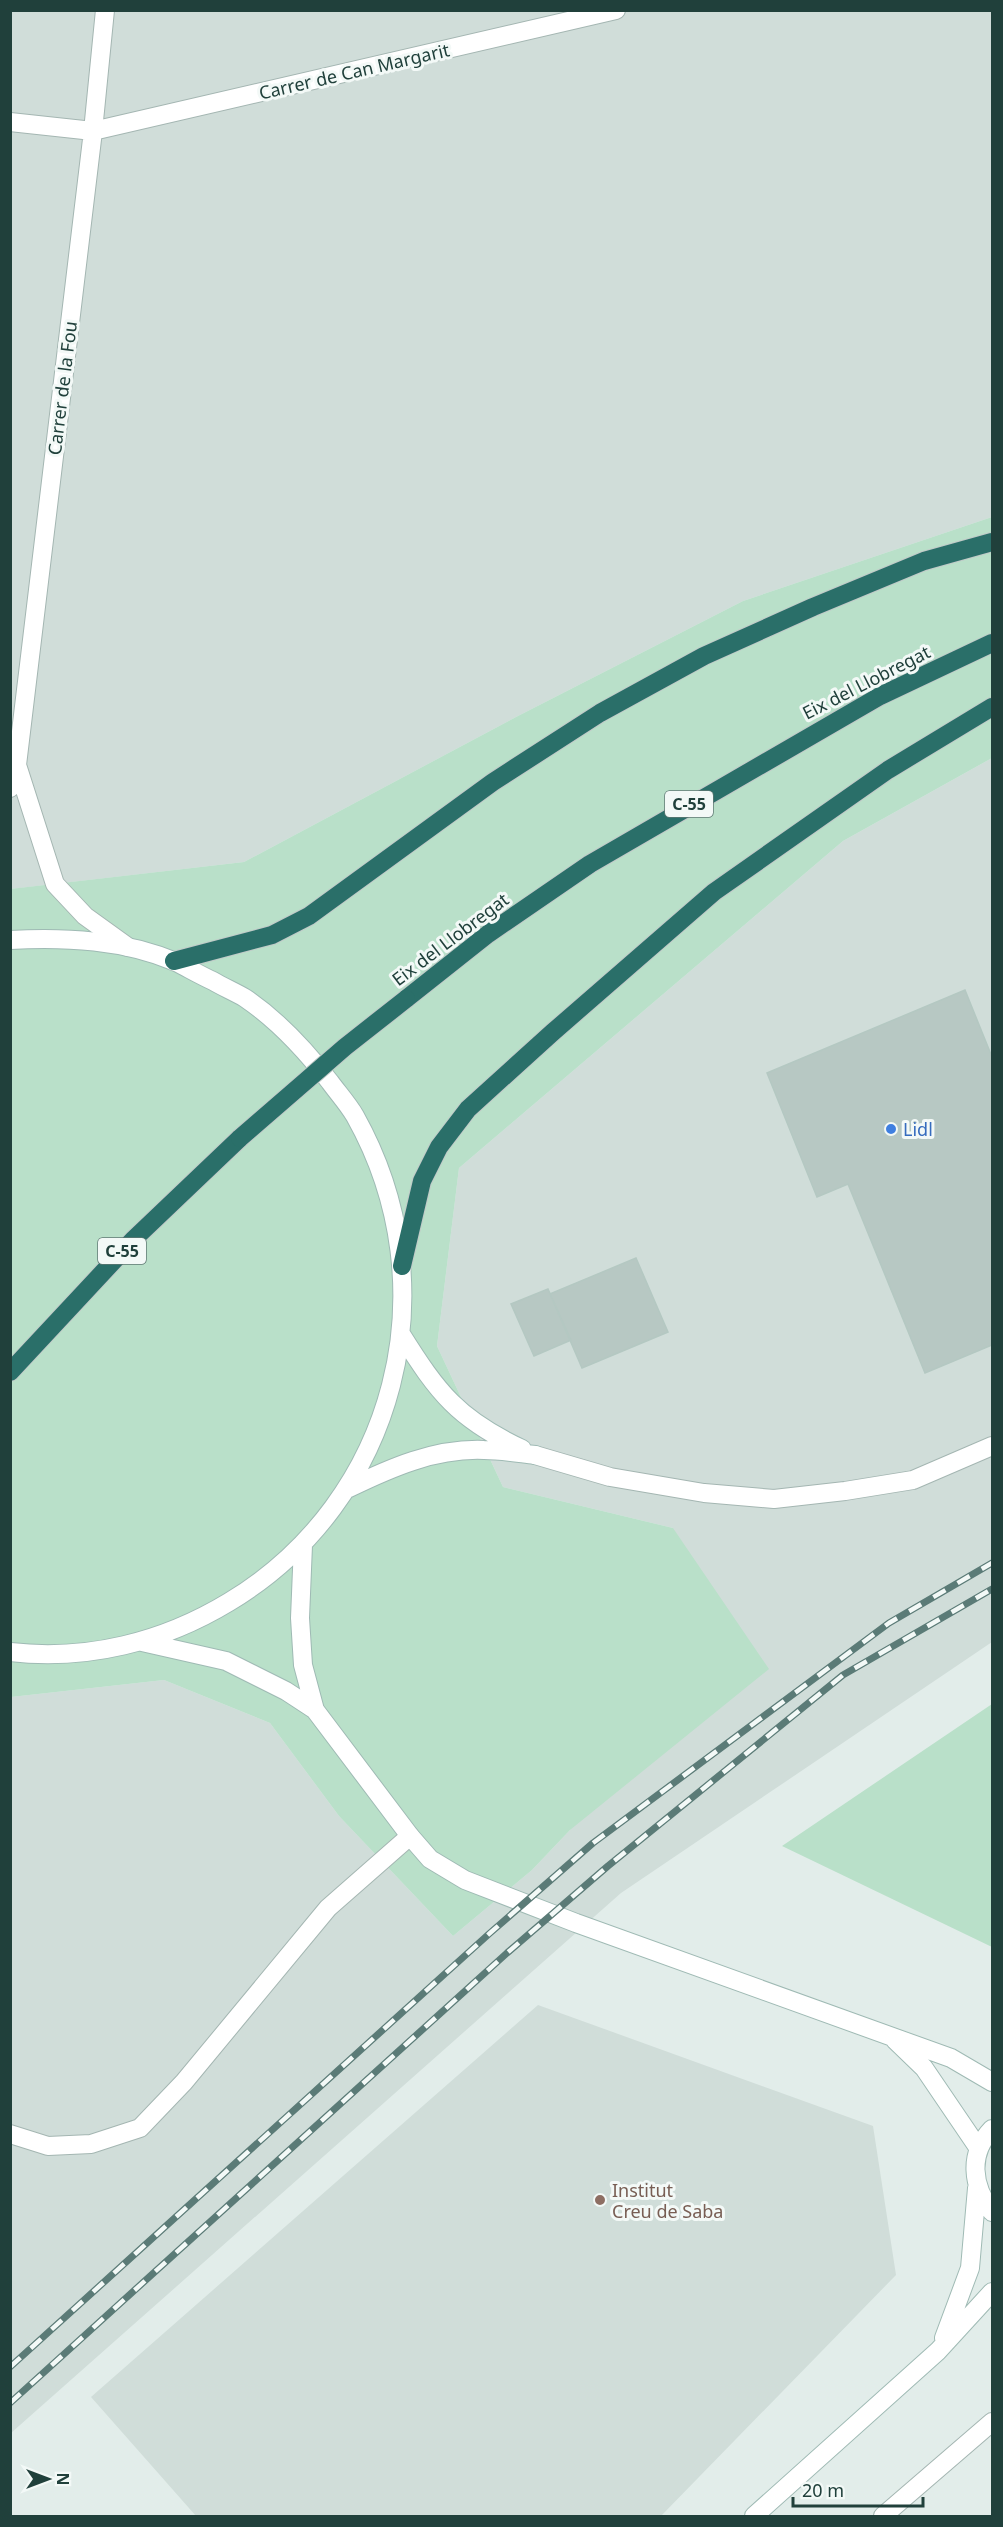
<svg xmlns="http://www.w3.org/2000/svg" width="1003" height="2527" viewBox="0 0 1003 2527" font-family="'Noto Sans',sans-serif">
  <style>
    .built { fill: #d0ddd9 }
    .green { fill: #b9e0c9 }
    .building { fill: #b7c8c3; stroke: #b4c8c2; stroke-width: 1.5 }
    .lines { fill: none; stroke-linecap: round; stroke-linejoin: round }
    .street-casing { stroke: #a4b6b2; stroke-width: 20 }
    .secondary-casing { stroke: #9fbab4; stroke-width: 20 }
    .highway-casing { stroke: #c1cac8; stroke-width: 20 }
    .street { stroke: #fff; stroke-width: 18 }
    .secondary { stroke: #fff; stroke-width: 18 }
    .highway { stroke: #2a6f69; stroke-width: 18 }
    .rail-casing { stroke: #5b7b77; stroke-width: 7 }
    .rail { stroke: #f3f9f7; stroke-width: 4.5; stroke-dasharray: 14; stroke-linecap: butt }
    .highway-bridge-casing { stroke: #c1cac8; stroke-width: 20; stroke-linecap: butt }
    .highway-bridge { stroke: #2a6f69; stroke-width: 18 }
    .shop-dot { fill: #3f7fe0; stroke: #f3f9f7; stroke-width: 2 }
    .education-dot { fill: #8d6e63; stroke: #f3f9f7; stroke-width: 2 }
    .labels { text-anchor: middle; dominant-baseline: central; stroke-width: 6; stroke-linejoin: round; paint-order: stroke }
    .shield { fill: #f3f9f7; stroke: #5f7873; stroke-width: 1.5 }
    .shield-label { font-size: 16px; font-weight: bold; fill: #20403b }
    .street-label { font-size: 18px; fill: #20403b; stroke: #f3f9f7 }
    .shop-label { font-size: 18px; fill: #366cbe; stroke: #f3f9f7; text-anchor: start }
    .education-label { font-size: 18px; fill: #785e54; stroke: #f3f9f7; text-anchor: start }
  </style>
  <rect width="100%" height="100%" fill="#e2edea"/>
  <path class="built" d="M10,11h982v506l-249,84 -227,116 -272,145 -233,27z
    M992,758v884l-371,251 -610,540v-736l153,-17 106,43 69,93 114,120 79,-66 38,-40 103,-302 -170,-41 -66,-141 22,-178 384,-327z
    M538,2005l335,121 23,149 -235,241h-465l-105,-119z"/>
  <path class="green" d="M992,517v241l-149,83 -384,327 -22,178 66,141 170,41 96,141 -199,161 -38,40 -79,66 -114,-120 -69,-93 -106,-43 -153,17 -1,-808 234,-27 272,-145 227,-116z
    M992,1704v243l-210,-101z"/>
  <path class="building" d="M965,990l27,67v288l-67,28 -77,-189 -31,13 -50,-124z
    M636,1258l32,74 -86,36 -32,-74z
    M548,1289l23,51 -37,16 -23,-52z"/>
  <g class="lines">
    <defs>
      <path id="street" d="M10,122l83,9 523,-121
        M17,765l38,119 30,32 43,31
        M10,788l7,-23 76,-634 12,-121
        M535,1455l75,22 94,16 70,6 71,-8 68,-11 79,-34
        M10,2134l38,12 43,-2 49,-16 44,-46 144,-174 82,-72
        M883,2516l109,-94"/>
      <path id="secondary" d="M10,940c56,-3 114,0 166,22 12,6 24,13 37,19 10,6 22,11 32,17 31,21 62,54 85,84 8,11 18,22 25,34 96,171 42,385 -126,486 -66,40 -142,59 -219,50
        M401,1334c37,59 57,85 121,115
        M347,1489c43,-21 88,-41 137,-39 17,0 34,3 51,5
        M303,1545l-3,73 3,47 12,45
        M142,1642l84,19 60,30 29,19 95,126 20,23 35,21 111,43 375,135 41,24
        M895,2040l29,28 55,81
        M992,2129c-24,25 -20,57 0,83
        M944,2338l26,-70 7,-80
        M754,2516l184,-165 54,-59"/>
      <path id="highway" d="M174,961l98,-26 37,-19 184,-134 107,-69 104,-57 109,-49 111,-46 68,-19
        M406,999l82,-65 102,-70 290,-168 112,-53
        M402,1266l20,-85 17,-34 29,-38 85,-77 161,-140 174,-122 104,-63
        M10,1372l124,-133 106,-101"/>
    </defs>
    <use href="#street" class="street-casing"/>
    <use href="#secondary" class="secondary-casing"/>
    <use href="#highway" class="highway-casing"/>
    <use href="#street" class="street"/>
    <use href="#secondary" class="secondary"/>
    <use href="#highway" class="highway"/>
    <defs>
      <path id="rail" d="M10,2367l480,-434 103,-90 296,-220 103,-60
        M10,2403l497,-450 101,-87 235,-191 149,-86"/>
    </defs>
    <use href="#rail" class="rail-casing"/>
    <use href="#rail" class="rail"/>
    <defs>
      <path id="highway-bridge" d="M240,1138l105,-91 61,-48"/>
    </defs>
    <use href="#highway-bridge" class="highway-bridge-casing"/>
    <use href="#highway-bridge" class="highway-bridge"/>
  </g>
  <circle class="shop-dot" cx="891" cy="1129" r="6"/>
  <circle class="education-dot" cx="600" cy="2200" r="6"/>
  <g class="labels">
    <g class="shield">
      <rect x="665" y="791" width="48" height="26" rx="4.5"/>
      <rect x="98" y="1238" width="48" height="26" rx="4.5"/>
    </g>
    <g class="shield-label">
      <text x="689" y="804">C-55</text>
      <text x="122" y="1251">C-55</text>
    </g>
    <g class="street-label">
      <text transform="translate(354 71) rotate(-13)">Carrer de Can Margarit</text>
      <text transform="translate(62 388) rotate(-83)">Carrer de la Fou</text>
      <text transform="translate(866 682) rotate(-27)">Eix del Llobregat</text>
      <text transform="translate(450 939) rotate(-37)">Eix del Llobregat</text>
    </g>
    <g class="shop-label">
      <text x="903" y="1129">Lidl</text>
    </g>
    <g class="education-label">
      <text x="612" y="2190">Institut<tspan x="612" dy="21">Creu de Saba</tspan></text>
    </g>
  </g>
  <rect width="1003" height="2527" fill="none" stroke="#20403b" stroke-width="24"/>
  <g transform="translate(48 2479) rotate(90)" stroke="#f3f9f7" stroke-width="4.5" paint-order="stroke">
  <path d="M0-4.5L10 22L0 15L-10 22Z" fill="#20403b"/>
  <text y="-9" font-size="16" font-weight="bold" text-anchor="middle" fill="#20403b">N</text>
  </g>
  <path d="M793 2497v9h130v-9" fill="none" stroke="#20403b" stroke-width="3"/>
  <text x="802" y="2497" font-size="18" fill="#20403b" stroke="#f3f9f7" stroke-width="4.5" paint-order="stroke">20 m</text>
</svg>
